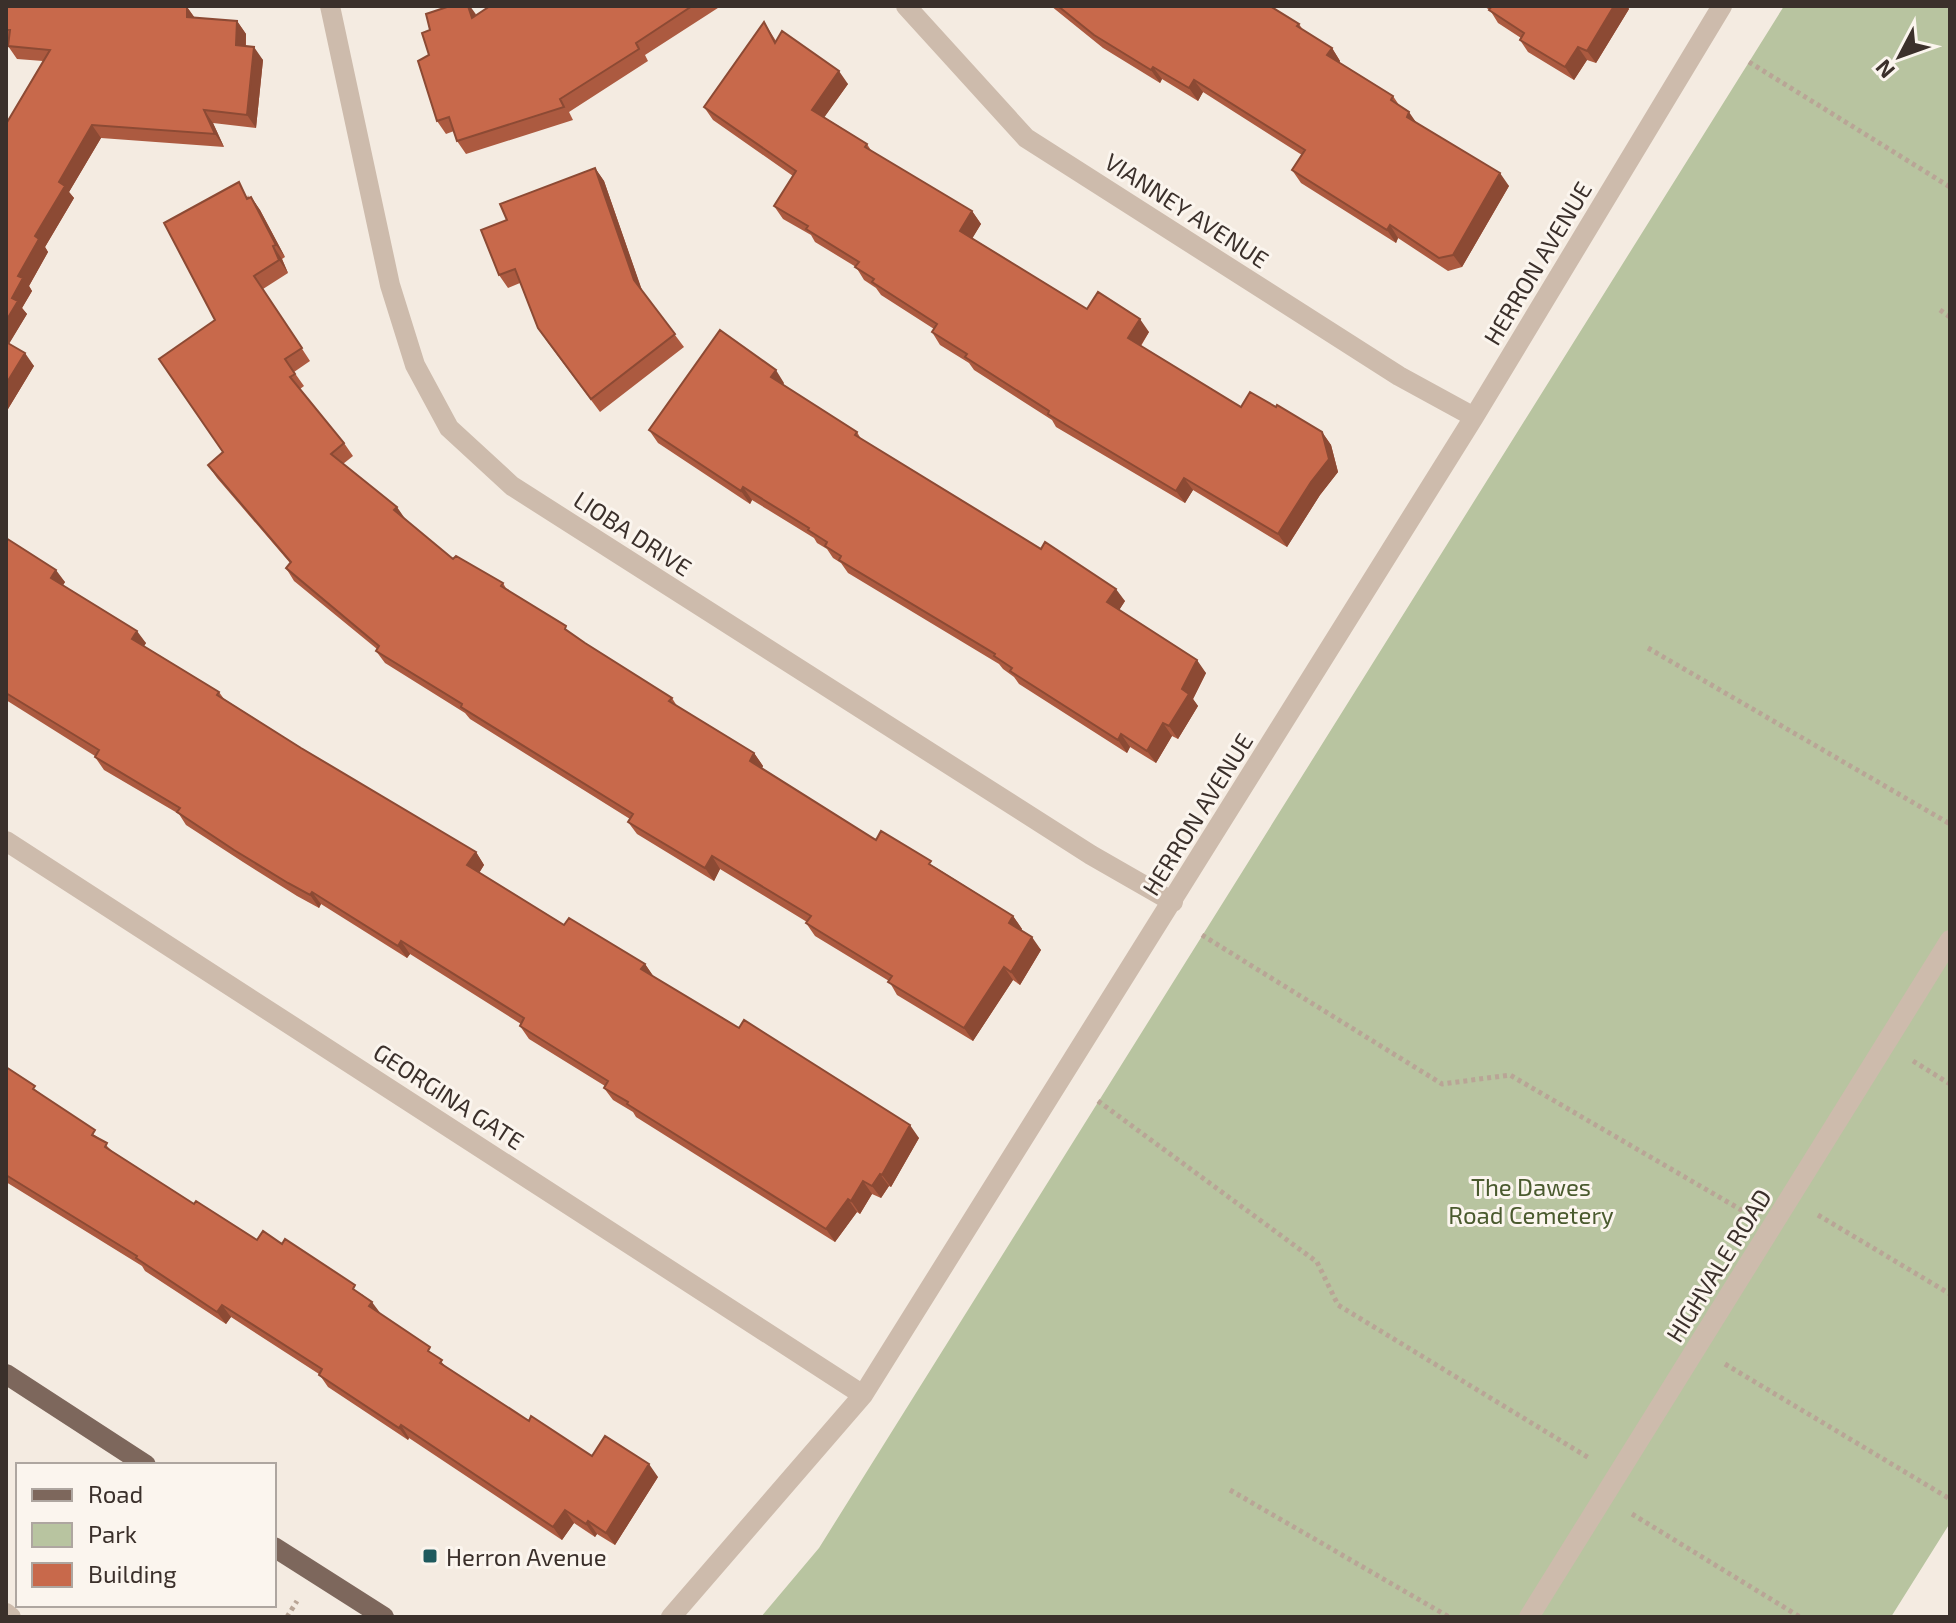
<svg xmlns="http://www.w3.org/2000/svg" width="1956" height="1623" viewBox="0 0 1956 1623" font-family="'Exo 2',sans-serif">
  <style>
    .green { fill: #b8c4a0 }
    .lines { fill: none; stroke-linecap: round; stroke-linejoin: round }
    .path { stroke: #b9a596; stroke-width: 5; stroke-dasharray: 4 4; stroke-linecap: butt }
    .minor { stroke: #cdbbac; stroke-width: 20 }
    .major { stroke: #7d675c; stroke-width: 20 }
    .wall { fill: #ac5a40 }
    .shaded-wall { fill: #8c4a34 }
    .building { fill: #c8694b; stroke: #8c4a34; stroke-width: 2 }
    .poi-dot { fill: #1f5a5e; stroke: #fbf5ee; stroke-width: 3 }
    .labels { text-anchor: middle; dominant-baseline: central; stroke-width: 6; stroke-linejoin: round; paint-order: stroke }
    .street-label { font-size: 24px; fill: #3b302b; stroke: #fbf5ee }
    .park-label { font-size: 24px; fill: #4a5a2e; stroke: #fbf5ee }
    .poi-label { font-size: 24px; fill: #3b302b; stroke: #fbf5ee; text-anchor: start }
  </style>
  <rect width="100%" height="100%" fill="#f4ebe1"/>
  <path class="green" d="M1784,6h166v1517l-59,94h-1130l58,-69z"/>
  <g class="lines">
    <path class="path" d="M1749,62l201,125
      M1940,310l10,7
      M1648,648l302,176
      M1202,935l240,149 68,-9 233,136
      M1913,1061l37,23
      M1098,1101l219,161 21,43 251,153
      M1818,1215l132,79
      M1725,1364l225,135
      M1230,1490l219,127
      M1632,1514l168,103
      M287,1617l10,-16"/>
    <path class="minor" d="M330,6l60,279 25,80 34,63 63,58 579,369 82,47
      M906,6l120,132 373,238 75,41
      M6,841l857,554
      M6,1613l5,4
      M671,1617l192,-222 611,-978 248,-411
      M1529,1617l421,-677"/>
    <path class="major" d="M6,1374l140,91
      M274,1547l110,70"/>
  </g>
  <path class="wall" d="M6,6l181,1 8,11 42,3 9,13v12l17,14 -7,68 -43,-5 11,24 -123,-9 -32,54 5,6 -29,49 3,5 -19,34 3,5 -10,17 5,6 -18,29 25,23 -26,43 -2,-1v-284l37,-63 -26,-2 -9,-13 1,-4h-3z
    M490,6h231l-76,49 3,6 -79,51 4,8 -107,34 -9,-13 -3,-10 -8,3 -9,-13 -8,-66 1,-25 45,-17 1,2z
    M1051,6h219l29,18 4,6 29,18 8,13 -1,2 54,33 6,9 18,18 92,63 -47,81 -14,4 -50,-33 -2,5 -95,-60 -9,-13 10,-15 -99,-63 -5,9 -36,-22 -2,4 -57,-35z
    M1483,6h144l2,3 -33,54 -9,-3 -13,20 -46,-28 -8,-12 1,-2 -23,-15 -8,-13z
    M764,22l12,19 72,43 -24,33 43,27 5,8 100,59 9,13 -9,14 115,71 62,23 -8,14 100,61h35l46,25 9,13 7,27 -18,23 -33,52 -94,-57 -8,13 -129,-76 -4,-7 -78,-50 -5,-7 -29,-18 -8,-13 2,-3 -53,-34 -5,-7 -12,-8 -8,-13 -41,-25 -4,-7 -28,-16 -9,-13 19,-30 -80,-56 -9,-13z
    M595,168l9,13 38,110 42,56 -84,65 -54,-72 -26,-57 -12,5 -9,-13 8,-55z
    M248,195l1,3 2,-1 9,13 25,47 -3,2 6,14 -25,16 47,72 -16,11 10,14 -4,3 44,54 9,13 -10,8 62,56 48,39 50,24 4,7 78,53 87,55 5,8 77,47 9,13 -1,2 114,72 59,27 78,49 9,13 -1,1 20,20 -21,35 -7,-5 -40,61 -76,-46 -8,-14 -74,-45 -9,-13 1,-1 -87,-53 -6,12 -77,-47 -9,-12 2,-3 -160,-100 -5,-6 -80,-50 -9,-12 1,-2 -83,-68 -8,-13 4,-5 -73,-85 -9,-13 15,-13 -8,-132z
    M784,383l-1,2 74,47 4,7 264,162 -6,9 87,63 -13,26 5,7 -20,33 -6,-3 -16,27 -26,-16 -3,6 -108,-69 -5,-7 -11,-8 -4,-5 -151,-91 -7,-10 -8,-5 -6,-9 -10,-6 -3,-5 -62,-38 -2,4 -92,-61 -9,-13z
    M6,538l59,44 -2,3 83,58 -2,3 75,46 5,7 77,49 175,104 8,13 -5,8 85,52 81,39 8,12 266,162 -28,49 -2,-1 -8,12 -9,-4 -12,20 -3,-2 -22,30 -199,-125 -3,-5 -20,-12 -9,-12 1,-2 -76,-47 -9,-13 1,-2 -111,-70 -3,4 -86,-54 -2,4 -22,-12 -54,-34 -57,-37 -7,-11 -75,-44 -9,-13v-1l-89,-56z
    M6,1067l95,73 12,12 81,52 63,36 106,55 18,19 56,43 11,12 81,52 63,35 66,21 -43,68 -18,-11 -2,3 -21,-14 -12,17 -153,-102 -1,2 -80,-53 -9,-13 -88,-57 -5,7 -81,-53 -3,-5 -136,-84z"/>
  <path class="shaded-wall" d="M468,6h2l5,7 6,17 -9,-12z
    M1614,6h13l2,3 -33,54 -9,-12z
    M187,7l9,13 -9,-3z
    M237,21l9,13 -1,24 -9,-13z
    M254,47l9,13 -7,68 -9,-13z
    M1578,47l9,13 -13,20 -9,-13z
    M1332,48l8,13 -4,7 -9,-13z
    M1153,67l9,12 -2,4 -9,-13z
    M839,71l9,13 -27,38 -9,-12z
    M1194,80l9,12 -5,9 -9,-13z
    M204,110l9,13 11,24 -9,-13z
    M1409,112l9,13 -11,-8z
    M92,125l9,13 -32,54 5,6 -29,49 3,5 -19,34 3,5 -10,17 5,6 -21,35v-28l12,-45 41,-94z
    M595,168l9,13 39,112 -9,-13z
    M1500,173l9,13 -47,81 -9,-12z
    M251,197l9,13 25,47 -9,-12z
    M972,211l9,13 -12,20 -9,-13z
    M1390,225l8,13 -2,5 -9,-13z
    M273,246l9,13 6,14 -9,-13z
    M1140,319l9,13 -12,19 -9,-13z
    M25,353l9,13 -26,43 -2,-3v-22z
    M776,370l8,13 -4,6 -9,-12z
    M1322,432l9,13 7,27 -18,23 -33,52 -9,-13 33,-52z
    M1184,478l9,12 -8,13 -9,-12z
    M743,487l9,13 -2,4 -9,-13z
    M397,507l9,13 -12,-10z
    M56,570l9,12 -5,8 -9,-12z
    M1116,589l9,12 -9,14 -9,-13z
    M137,631l9,12 -5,8 -9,-12z
    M1197,660l9,13 -13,26 5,7 -20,33 -9,-13 13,-37z
    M1163,723l9,13 -16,27 -9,-12z
    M1121,734l9,13 -3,6 -9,-13z
    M754,753l9,13 -4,8 -9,-13z
    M476,852l8,13 -8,13 -9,-13z
    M712,856l8,13 -6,12 -9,-13z
    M312,892l9,12 -2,4 -9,-13z
    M1013,916l9,13 -4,7 -9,-13z
    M1032,937l9,13 -21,35 -9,-13z
    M401,941l9,13 -3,4 -9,-12z
    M645,964l9,13 -13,-8z
    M1004,967l9,13 -40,61 -9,-13z
    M910,1125l9,13 -28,49 -9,-12z
    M880,1174l9,12 -8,12 -9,-12z
    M863,1181l9,13 -12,20 -9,-13z
    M848,1199l9,13 -22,30 -9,-13z
    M372,1302l9,12 -12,-8z
    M222,1305l9,12 -5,7 -9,-12z
    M401,1425l8,13 -1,2 -9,-12z
    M649,1464l9,13 -43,68 -9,-12z
    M565,1510l9,13 -12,17 -9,-13z
    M588,1521l9,13 -2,3 -9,-13z"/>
  <path class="building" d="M6,6l181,1v10l50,4 -1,24 18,2 -7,68 -43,-5 11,24 -123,-9 -33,57 6,4 -30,50 4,3 -21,37 5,2 -11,20 6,3 -12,20v-197l44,-74 -42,-4 2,-16h-4z
    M450,6h18l4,12 18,-12h202l-56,37 3,6 -79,50 4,8 -107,34 -8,-24 -12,4 -19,-60 11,-6 -7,-22 8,-3 -4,-16z
    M1058,6h212l29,18 -2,2 35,22 -5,7 66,41 -2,4 18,12 -2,5 93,56 -47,82 -14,3 -49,-33 -3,5 -95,-60 13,-20 -111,-70 -5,8 -36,-21 -2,3 -57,-35z
    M1492,6h122l-27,45 -9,-4 -13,20 -45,-27 4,-7 -35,-23z
    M764,22l11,21 7,-12 57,40 -27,39 55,34 -2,3 107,64 -12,20 127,78 11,-17 42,27 -12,19 113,69 9,-15 26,15 1,-2 45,27 7,27 -18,23 -33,52 -94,-56 -8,13 -128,-77 1,-3 -84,-54 2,-3 -35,-22 5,-8 -65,-42 2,-3 -19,-12 4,-5 -53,-33 2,-3 -34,-20 22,-35 -92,-64z
    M595,168l39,112 41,54 -84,65 -53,-71 -23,-59 -16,6 -18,-45 26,-10 -7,-16z
    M239,182l8,17 4,-2 25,48 -3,1 6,14 -25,16 48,72 -17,11 10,15 -5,3 54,66 -13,11 66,53 -3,3 59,49 3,-3 47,27 -2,3 65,40 -1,3 20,14 87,55 -3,3 85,52 -4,8 126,79 5,-9 50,30 -2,3 84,52 -4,7 23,14 -21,35 -7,-5 -40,61 -76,-46 4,-6 -86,-53 5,-7 -99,-60 -7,12 -77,-46 5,-8 -172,-107 1,-3 -86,-53 3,-5 -93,-78 5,-6 -83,-97 15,-13 -64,-93 56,-39 -51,-97z
    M720,330l56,40 -5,7 86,55 -2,3 186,114 4,-7 71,47 -9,13 90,58 -15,29 7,5 -20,32 -6,-3 -16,28 -26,-17 -3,6 -108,-69 2,-3 -18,-12 1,-2 -156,-94 2,-4 -16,-10 2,-4 -19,-12 1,-2 -66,-41 -2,4 -92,-61z
    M6,342l19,11 -19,31z
    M6,538l50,32 -5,8 86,53 -5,8 87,53 -2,3 84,53 175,104 -9,13 97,60 5,-7 76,46 -4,5 98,59 5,-8 166,105 -28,50 -2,-1 -8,12 -9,-5 -12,20 -3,-2 -22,30 -199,-125 1,-2 -24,-14 4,-7 -88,-55 4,-8 -123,-77 -3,5 -86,-54 -2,3 -22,-12 -54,-33 -57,-38 3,-4 -85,-51 4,-7 -93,-57z
    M6,1067l29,19 -2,3 62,41 -3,5 15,8 -2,4 89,57 2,-3 61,39 6,-9 19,13 3,-5 70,46 -2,4 19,13 -3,4 61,41 -2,4 14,9 -2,3 89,58 2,-5 61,40 13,-20 44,28 -43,69 -18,-12 -2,3 -21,-14 -12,17 -152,-102 -2,3 -80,-53 3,-6 -100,-64 -5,7 -81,-54 1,-2 -131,-81z"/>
  <rect class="poi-dot" x="422" y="1548" width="16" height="16" rx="4"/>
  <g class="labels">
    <g class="street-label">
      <text transform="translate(1187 210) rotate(33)">VIANNEY AVENUE</text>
      <text transform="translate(1537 263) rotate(-59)">HERRON AVENUE</text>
      <text transform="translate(633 533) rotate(33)">LIOBA DRIVE</text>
      <text transform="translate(1197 814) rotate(-58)">HERRON AVENUE</text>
      <text transform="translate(449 1096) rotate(33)">GEORGINA GATE</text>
      <text transform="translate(1718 1265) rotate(-58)">HIGHVALE ROAD</text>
    </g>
    <g class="park-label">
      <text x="1531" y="1186">The Dawes<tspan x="1531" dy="28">Road Cemetery</tspan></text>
    </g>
    <g class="poi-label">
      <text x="446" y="1556">Herron Avenue</text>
    </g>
  </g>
  <rect width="1956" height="1623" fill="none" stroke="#3b302b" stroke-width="16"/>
  <rect x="16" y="1463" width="260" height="144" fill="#fbf5ee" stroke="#aea6a0" stroke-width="2"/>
  <rect x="32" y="1489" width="40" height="12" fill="#7d675c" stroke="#aea6a0" stroke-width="2"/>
  <text x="88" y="1503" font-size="24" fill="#3b302b">Road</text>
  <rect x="32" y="1523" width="40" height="24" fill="#b8c4a0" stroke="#aea6a0" stroke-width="2"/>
  <text x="88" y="1543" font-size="24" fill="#3b302b">Park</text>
  <rect x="32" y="1563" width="40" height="24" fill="#c8694b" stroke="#aea6a0" stroke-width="2"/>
  <text x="88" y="1583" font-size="24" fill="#3b302b">Building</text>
  <g transform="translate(1900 56) rotate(229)" stroke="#fbf5ee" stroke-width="6" paint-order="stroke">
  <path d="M0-6L14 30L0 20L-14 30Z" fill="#3b302b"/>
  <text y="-12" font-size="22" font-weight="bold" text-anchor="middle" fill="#3b302b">N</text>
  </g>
</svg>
